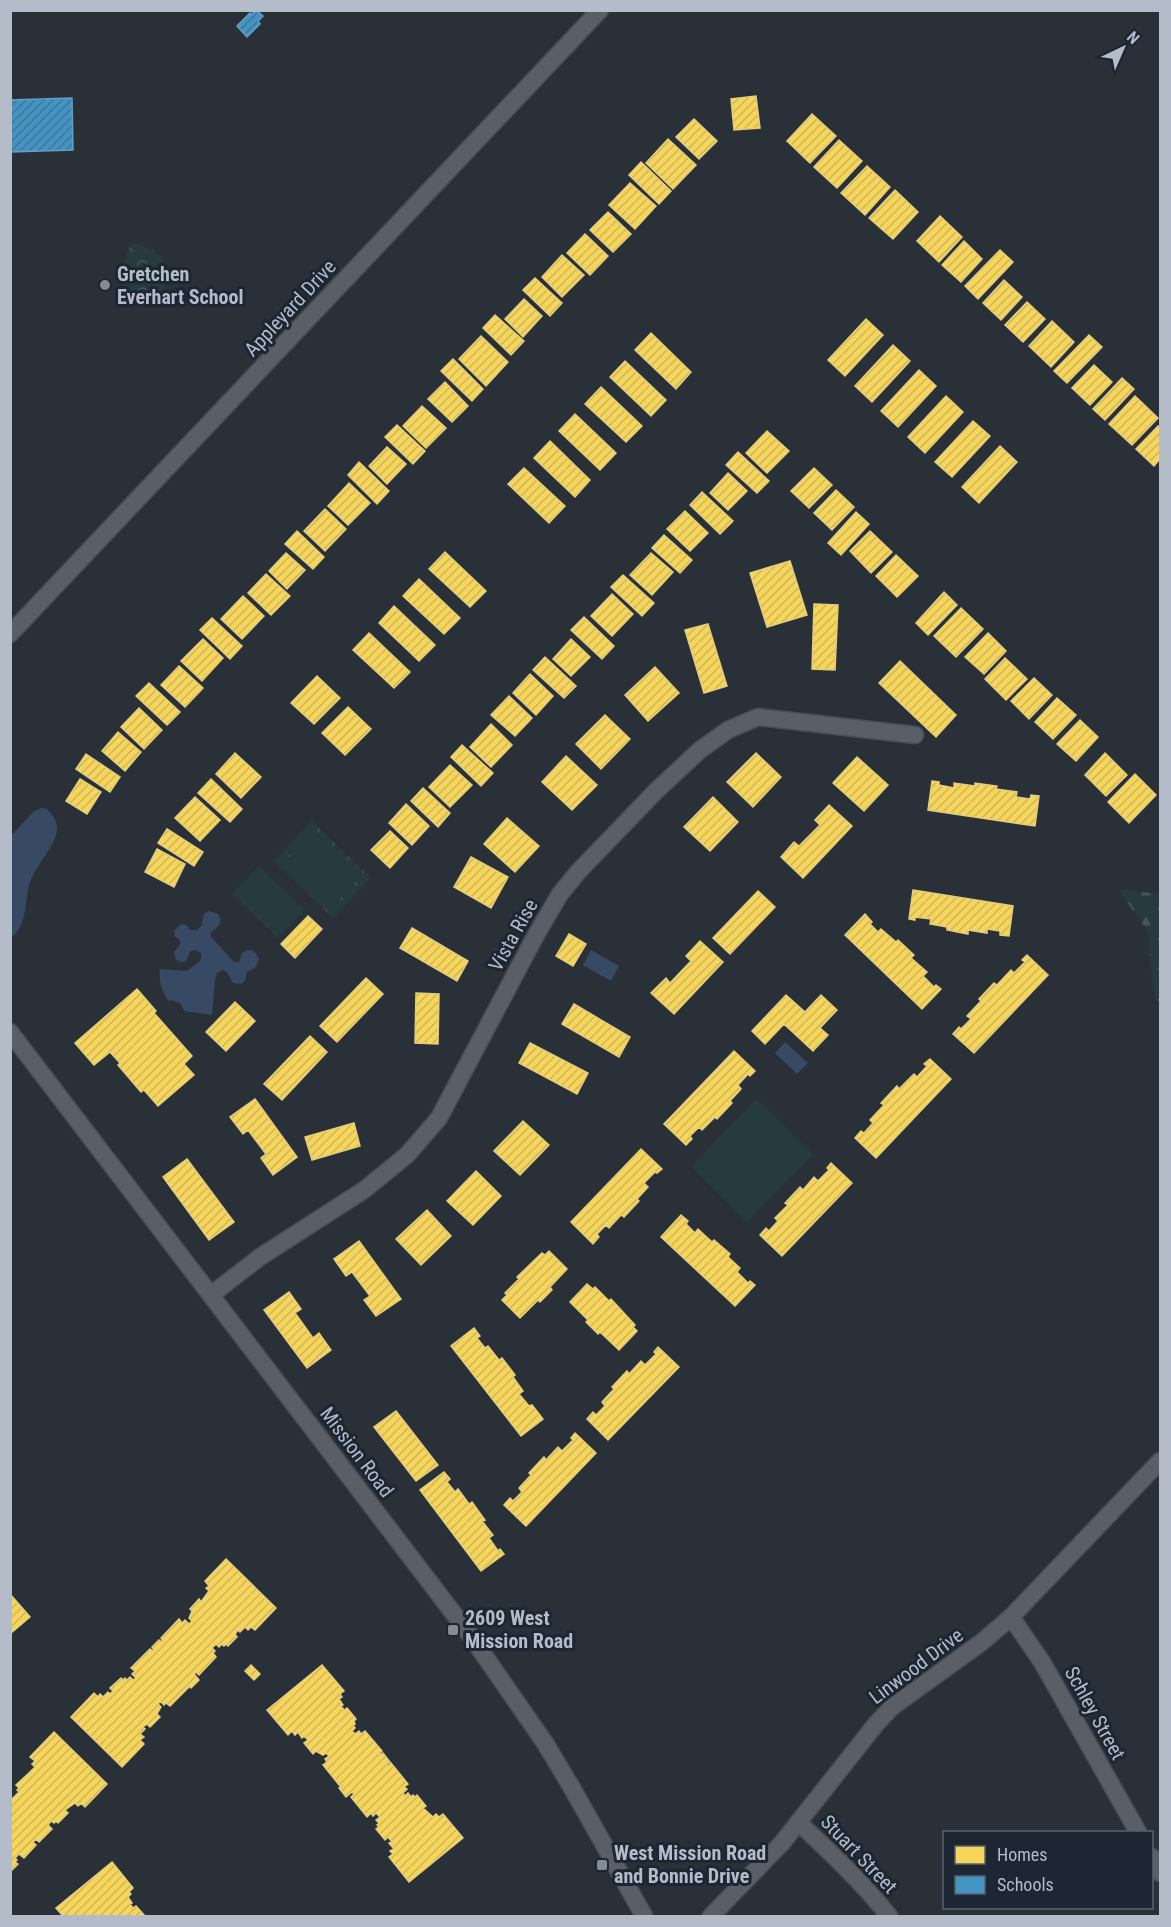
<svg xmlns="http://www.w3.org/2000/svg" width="1171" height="1927" viewBox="0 0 1171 1927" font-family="'Roboto Condensed',sans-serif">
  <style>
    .forest { fill: url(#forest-firs) }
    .park { fill: url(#park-crowns) }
    .garden { fill: #273a3e }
    .water { fill: #384963 }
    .homes { fill: url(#homes-hatch); stroke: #e2ce7d; stroke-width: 1.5 }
    .schools { fill: url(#schools-hatch); stroke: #659fc5; stroke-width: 1.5 }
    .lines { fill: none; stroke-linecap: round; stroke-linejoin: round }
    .minor-casing { stroke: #484c53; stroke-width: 19 }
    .minor { stroke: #5a5e66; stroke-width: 16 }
    .poi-dot { fill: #848b96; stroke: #1d2633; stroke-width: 2 }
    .labels { text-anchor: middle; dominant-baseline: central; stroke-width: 6; stroke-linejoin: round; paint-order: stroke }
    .poi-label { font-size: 20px; font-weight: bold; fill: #b4bcc9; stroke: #1d2633; text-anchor: start }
    .street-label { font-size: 20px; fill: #b4bcc9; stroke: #1d2633 }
  </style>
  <defs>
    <pattern id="forest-firs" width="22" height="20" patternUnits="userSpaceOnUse" patternTransform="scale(1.5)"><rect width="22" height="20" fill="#273a3e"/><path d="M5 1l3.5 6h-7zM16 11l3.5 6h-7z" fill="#445559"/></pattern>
    <pattern id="park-crowns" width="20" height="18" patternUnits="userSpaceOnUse" patternTransform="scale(1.5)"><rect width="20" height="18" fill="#273a3e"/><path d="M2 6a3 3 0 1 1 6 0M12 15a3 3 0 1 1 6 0" fill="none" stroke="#445559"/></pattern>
    <pattern id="homes-hatch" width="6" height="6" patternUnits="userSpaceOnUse" patternTransform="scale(1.5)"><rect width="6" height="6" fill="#f6d55c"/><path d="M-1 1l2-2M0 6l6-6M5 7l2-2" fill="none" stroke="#d0b656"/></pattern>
    <pattern id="schools-hatch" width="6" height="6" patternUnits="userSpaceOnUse" patternTransform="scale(1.5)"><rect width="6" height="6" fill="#4393c3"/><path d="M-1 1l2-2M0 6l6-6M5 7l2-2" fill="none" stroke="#3f789a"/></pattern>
  </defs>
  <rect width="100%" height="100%" fill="#2a3038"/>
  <path class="forest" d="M1118,889l42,5v111l-6,-9 -6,-64z"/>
  <path class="park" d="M135,243c23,9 40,17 29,45 -3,2 -7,6 -11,8 -16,5 -34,-9 -32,-25 0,-4 3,-9 4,-13 2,-7 3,-12 10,-15z
    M312,821l59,57 -38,40 -59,-57z"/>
  <path class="garden" d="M313,832l47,45 -27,29 -48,-45z
    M259,866l46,44 -27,28 -46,-44z
    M757,1099l56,55 -66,68 -56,-55z"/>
  <path class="water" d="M42,808l5,1c6,7 10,10 10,20 -1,17 -21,36 -27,53 -6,17 -2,45 -19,55v-101l23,-25z
    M209,911l9,3c6,9 0,13 -7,18v5l23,25h5l3,-9 6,-3 6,1 5,8 -4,9 -8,4 -2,9 -4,3 -8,-1 -6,-11 -5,-2 -5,3 -2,7 -3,35 -28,-4 -3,-7 -9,-4 -3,1c-8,-10 -10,-20 -9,-32l27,2 14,-11v-7l-6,-3 -5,2 -4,9 -5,1 -5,-2 -2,-8 7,-9 -2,-4 -4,-2 -1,-6 7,-7 5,1 4,5h7l4,-4 3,-12z
    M591,950l28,16 -8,15 -28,-16z
    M785,1042l23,21 -11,11 -22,-21z"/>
  <path class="homes" d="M756,96l4,32 -26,2 -3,-31z
    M812,114l24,22 -26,27 -23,-22z
    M694,119l23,22 -18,18 -23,-22z
    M668,139l28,26 -23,24 -27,-26z
    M839,140l23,21 -25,27 -23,-21z
    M641,162l30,29 -12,13 -30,-29z
    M867,166l23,21 -25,28 -24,-22z
    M630,183l26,23 -21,23 -26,-24z
    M895,190l23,22 -25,27 -24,-21z
    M608,212l23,22 -18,18 -23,-22z
    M940,216l22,21 -23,25 -22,-21z
    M585,234l23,22 -18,19 -23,-22z
    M964,241l18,18 -21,23 -19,-17z
    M1000,250l13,12 -35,37 -13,-13z
    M562,255l22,20 -22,22 -20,-20z
    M535,278l27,25 -12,13 -27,-26z
    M1004,280l18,17 -21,23 -18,-17z
    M524,299l18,17 -19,21 -18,-18z
    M1027,302l18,17 -22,23 -18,-17z
    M495,315l29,26 -13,14 -28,-27z
    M866,319l17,16 -38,41 -17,-16z
    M1052,321l22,21 -23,25 -22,-21z
    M651,333l40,39 -15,17 -41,-39z
    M1089,335l13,12 -35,36 -13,-12z
    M481,336l27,26 -22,24 -27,-27z
    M893,345l17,16 -38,41 -17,-16z
    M453,359l30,30 -11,12 -31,-30z
    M625,361l41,39 -15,16 -41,-39z
    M1094,365l18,17 -22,23 -18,-17z
    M919,370l17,16 -38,41 -17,-16z
    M1122,378l12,11 -29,31 -12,-11z
    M445,382l23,24 -16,16 -24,-23z
    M601,387l41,39 -16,16 -41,-38z
    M946,396l17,16 -38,41 -17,-16z
    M1135,396l23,22 -26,27 -23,-21z
    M422,406l24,22 -20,20 -23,-22z
    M575,414l41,39 -16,17 -41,-39z
    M973,421l17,15 -38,41 -17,-15z
    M397,425l28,26 -12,13 -28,-27z
    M1158,426l2,2v31l-6,7 -18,-17z
    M767,431l22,20 -22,22 -21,-20z
    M550,441l40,39 -15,17 -41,-39z
    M1000,446l17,16 -38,41 -17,-16z
    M387,447l19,17 -19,20 -18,-18z
    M738,452l31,29 -12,12 -31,-28z
    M359,462l30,29 -12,13 -29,-29z
    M524,468l41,38 -16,17 -41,-39z
    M814,468l18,17 -23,23 -18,-17z
    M728,473l19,18 -19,19 -18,-17z
    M349,483l21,20 -22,22 -20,-19z
    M836,490l18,17 -22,23 -18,-17z
    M702,492l31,29 -13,13 -30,-29z
    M325,509l21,20 -21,22 -21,-20z
    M685,511l23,22 -18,18 -23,-22z
    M856,512l13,12 -28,31 -13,-12z
    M297,531l27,26 -11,12 -28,-25z
    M870,531l22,21 -21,21 -21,-22z
    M664,535l28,25 -12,13 -28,-25z
    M445,552l41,39 -16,16 -41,-38z
    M286,553l19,17 -18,19 -18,-18z
    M651,553l22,19 -21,23 -22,-20z
    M896,555l22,21 -21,21 -21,-21z
    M790,561l17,54 -40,12 -17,-54z
    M266,574l24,22 -19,19 -23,-22z
    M623,575l31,28 -12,13 -31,-29z
    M419,579l41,39 -16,16 -41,-38z
    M944,592l13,13 -29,30 -12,-12z
    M612,594l21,20 -21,22 -21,-20z
    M243,596l21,20 -22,23 -21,-20z
    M814,604l24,1 -3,65 -23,-1z
    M394,606l41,39 -16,16 -40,-38z
    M961,608l22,21 -27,28 -22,-21z
    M584,617l30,29 -12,13 -31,-29z
    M212,618l30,28 -12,13 -30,-29z
    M708,624l19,62 -23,7 -19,-63z
    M369,633l41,39 -16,16 -41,-38z
    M988,633l18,18 -22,23 -19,-17z
    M203,639l20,19 -21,23 -21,-20z
    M571,639l19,18 -19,19 -18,-17z
    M545,657l31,29 -12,12 -31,-28z
    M1005,658l22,21 -21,21 -21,-21z
    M900,661l56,54 -20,22 -57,-54z
    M179,666l24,22 -18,19 -24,-22z
    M655,667l24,26 -31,28 -23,-26z
    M530,674l23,22 -17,19 -23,-22z
    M317,676l23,22 -26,26 -23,-21z
    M1034,678l18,17 -23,24 -18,-18z
    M149,683l31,29 -13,13 -31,-29z
    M509,696l23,22 -17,18 -24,-21z
    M1057,698l19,17 -23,24 -18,-17z
    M348,707l23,22 -26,26 -23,-22z
    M139,708l23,22 -18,19 -23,-22z
    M605,715l25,24 -29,30 -25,-25z
    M1080,720l18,17 -22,24 -19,-17z
    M491,724l21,21 -21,22 -21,-20z
    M118,732l23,20 -16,19 -23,-20z
    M462,745l31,28 -12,13 -30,-29z
    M235,753l26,24 -20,21 -25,-24z
    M756,753l25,24 -28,30 -26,-25z
    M1105,753l22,22 -21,21 -21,-21z
    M86,754l34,23 -10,15 -34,-23z
    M566,756l31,29 -25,25 -30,-28z
    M857,757l31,28 -24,26 -31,-28z
    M450,765l22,20 -22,22 -21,-20z
    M1135,774l21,21 -27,28 -21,-21z
    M80,779l21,13 -14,22 -21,-13z
    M211,779l31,30 -12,13 -32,-29z
    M932,781l7,1v3l15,3v-5l21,3v-3l22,3 -1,3 21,3 -1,5 14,2 1,-4 8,1 -4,30 -107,-16z
    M423,788l27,25 -12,14 -27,-26z
    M195,797l25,23 -20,21 -25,-23z
    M713,797l25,25 -28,29 -26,-24z
    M406,804l23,22 -17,19 -23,-22z
    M829,805l23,21 -49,52 -22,-21 13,-15 5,4 21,-21 -5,-5z
    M507,818l32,28 -24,26 -31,-28z
    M167,829l36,23 -9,14 -36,-23z
    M390,831l18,17 -18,20 -19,-18z
    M157,849l28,15 -11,23 -29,-15z
    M471,857l37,20 -17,31 -37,-21z
    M913,890l100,16 -4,30 -9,-1v-4l-13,-2v4l-19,-3v4l-21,-4v-3l-17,-3 1,-5 -16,-2v3l-6,-1z
    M758,891l17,16 -45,47 -17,-16z
    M865,914l7,8 -2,2 8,8 3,-3 15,13 2,-2 16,15 -3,3 16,14 -4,4 11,11 2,-2 5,4 -19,20 -77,-74z
    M308,916l14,13 -27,29 -14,-14z
    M412,928l56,33 -11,20 -57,-33z
    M569,934l17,10 -13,22 -17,-10z
    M700,941l23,21 -49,52 -23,-21 15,-15 4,5 21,-22 -5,-5z
    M1027,955l21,20 -74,78 -21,-19 6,-7 2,2 10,-10 -4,-3 14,-15 -2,-2 15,-16 3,2 14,-15 3,3 11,-11 -3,-2z
    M366,978l17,16 -46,48 -17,-16z
    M137,989l19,22 -2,2 38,43 -8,8 10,11 -36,31 -14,-16 -3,2 -23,-27 2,-2 -10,-11 -16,13 -19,-22z
    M416,993l23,1 -1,50 -23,-1z
    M786,995l19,17 16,-17 16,15 -17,18 8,7 -15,16 -29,-27 -19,20 -13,-13z
    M235,1002l20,19 -29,30 -20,-19z
    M574,1004l56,33 -11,20 -57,-33z
    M310,1036l17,16 -45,48 -18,-16z
    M530,1043l58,30 -11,21 -58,-31z
    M734,1051l21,20 -5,5 -2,-2 -10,11 3,4 -11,12 2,2 -15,16 -2,-2 -13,13 -3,-3 -9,9 2,3 -6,6 -22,-21z
    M930,1059l21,20 -75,79 -21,-20 6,-7 3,2 9,-10 -3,-3 14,-15 -3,-2 16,-17 2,3 15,-15 3,3 10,-11 -3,-2z
    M255,1099l42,58 -24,18 -12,-17 5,-4 -18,-24 -5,4 -13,-17z
    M523,1121l26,24 -29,30 -26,-24z
    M354,1123l6,23 -48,14 -7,-23z
    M641,1149l21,20 -5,4 -2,-1 -11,11 4,4 -11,12 2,2 -15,16 -3,-2 -12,13 -3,-3 -9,9 2,3 -6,7 -22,-22z
    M187,1159l47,63 -25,18 -46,-63z
    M831,1163l21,20 -70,73 -22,-21 6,-7 3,3 9,-10 -3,-3 13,-13 -3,-2 15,-16 3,3 11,-13 4,4 11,-11 -2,-2z
    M476,1171l25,25 -28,29 -26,-24z
    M427,1210l24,26 -30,29 -25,-26z
    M681,1215l7,6 -2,3 9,9 3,-4 14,13 2,-2 16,14 -2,3 12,11 -3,4 11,11 2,-2 5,4 -20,21 -74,-69z
    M359,1241l42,58 -25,17 -12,-16 6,-4 -18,-24 -6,4 -12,-17z
    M549,1251l18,18 -17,18 2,3 -12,12 -2,-2 -18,18 -18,-18 5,-5 -2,-2 14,-14 -2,-2 25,-24 3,2z
    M587,1284l6,5 2,-2 14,14 2,-2 24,26 -2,2 4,4 -18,19 -19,-18 -2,2 -12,-12 2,-2 -18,-18z
    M289,1292l12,17 -6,4 18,25 6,-5 12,17 -24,18 -43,-58z
    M474,1328l6,8 -3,2 8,10 3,-2 11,14 3,-2 13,17 -2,2 10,14 -4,3 10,12 3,-1 11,14 -22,17 -70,-90z
    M658,1347l21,20 -71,73 -21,-21 6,-7 3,3 9,-9 -3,-4 12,-13 -2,-2 15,-16 2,3 12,-13 4,4 11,-11 -2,-2z
    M396,1411l42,54 -22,16 -42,-54z
    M575,1433l21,20 -70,73 -22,-21 6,-7 3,3 9,-9 -3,-4 12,-13 -2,-2 15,-16 2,3 12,-13 4,4 11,-11 -2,-2z
    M444,1472l6,7 -3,3 8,10 3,-3 11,15 3,-2 13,18 -3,1 11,14 -4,3 9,13 2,-2 4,5 -23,17 -61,-81z
    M226,1559l50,49 -21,22 -4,-3 -3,3 -3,-3 -5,5 -2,-2 -3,4 2,3 -9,9 -2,-2 -2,2 -2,-2 -3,3 -3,-3 -4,4 3,3 -2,2 3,4 -17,18 -3,-3 -2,2 5,6 -8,8 -5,-5 3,4 -19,19 -4,-3 -2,2 -4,-4 -2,3 3,3 -4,7 3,3 -10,10 -3,-3 -4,3 2,2 -5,5 4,3 -4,3 4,4 -22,23 -51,-50 23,-24 4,4 2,-3 3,3 5,-5 2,2 3,-3 -3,-3 11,-10 2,2 2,-2 2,2 3,-3 3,3 3,-2 -4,-4 3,-3 -4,-3 19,-19 3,2 1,-1 -2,-3 7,-7 3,2 1,-1 -2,-3 18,-19 3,4 3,-3 4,4 3,-3 -3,-3 3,-7 -2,-2 9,-10 2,3 8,-11 -3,-3 3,-2 -4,-5z
    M10,1594l20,23 -20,17z
    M251,1665l9,9 -6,6 -9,-9z
    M322,1665l22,26 -4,3 2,3 -3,2 4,6 -2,1 3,4 3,-2 9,11 -2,2 1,3 -2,1 2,3 -3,3 3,3 4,-3 2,3 4,-3 17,20 -3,3 1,1 3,-2 7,9 -3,2 1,2 3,-3 17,21 -4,3 3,2 -4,4 2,3 3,-3 3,4 2,-2 2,2 2,-2 9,11 -3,2 10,9 3,-3 3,3 4,-3 20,24 -54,44 -20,-25 4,-3 -3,-3 4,-2 -5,-6 3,-1 -4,-5 -3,3 -9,-11 3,-2 -2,-2 2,-2 -3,-3 4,-3 -4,-4 -3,3 -2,-3 -4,4 -16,-20 3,-3 -2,-2 -6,5 -7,-9 6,-4 -5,2 -17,-21 4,-3 -2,-3 4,-3 -3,-3 -3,2 -7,-4 -3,3 -9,-11 4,-3 -4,-4 -2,2 -4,-6 -3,3 -3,-4 -4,4 -21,-25z
    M54,1732l53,52 -22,23 -4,-4 -3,3 -3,-3 -10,7 3,3 -10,10 -2,-2 -2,2 -3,-2 -3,4 4,4 -13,13 -3,-3 -3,3 3,3 -12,13 -5,-4 -4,4 2,2 -2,2 3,2 -8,8v-74l2,1 7,-7 -2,-2 2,-2 -3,-3 14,-13 2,2 -2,-2 5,-5 -3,-3 3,-3 -5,-4z
    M112,1862l21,26 -4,4 2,2 -3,3 4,6 -2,1 3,4 3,-2 9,10h-82l-7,-8z"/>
  <path class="schools" d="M256,10l7,6 -5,5 2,3 -13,13 -10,-11 13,-13 1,2z
    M72,98l1,52 -63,2v-52z"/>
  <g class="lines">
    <defs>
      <path id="minor" d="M10,634l590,-624
        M10,1032l460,603 75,108 27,45 72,128
        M211,1295l49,-38 104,-67 43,-35 32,-37 97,-183 24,-41 18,-22 78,-81 44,-41 28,-20 30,-13 157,18
        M1011,1617l31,45 96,170
        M798,1822c32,30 64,60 91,94
        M1152,1857l8,16
        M711,1916l71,-73 94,-119 16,-17 90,-65 29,-25 149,-156"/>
    </defs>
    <use href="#minor" class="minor-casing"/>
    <use href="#minor" class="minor"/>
  </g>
  <g class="poi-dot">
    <circle cx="105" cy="285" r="6"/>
    <rect x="447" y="1624" width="12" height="12" rx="3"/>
    <rect x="596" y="1859" width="12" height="12" rx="3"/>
  </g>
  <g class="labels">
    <g class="poi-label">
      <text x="117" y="274">Gretchen<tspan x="117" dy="23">Everhart School</tspan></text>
      <text x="465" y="1618">2609 West<tspan x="465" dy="23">Mission Road</tspan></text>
      <text x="614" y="1853">West Mission Road<tspan x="614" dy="23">and Bonnie Drive</tspan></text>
    </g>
    <g class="street-label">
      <text transform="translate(290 308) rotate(-47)">Appleyard Drive</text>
      <text transform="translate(513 935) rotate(-61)">Vista Rise</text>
      <text transform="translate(357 1452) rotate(53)">Mission Road</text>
      <text transform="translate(916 1666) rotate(-37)">Linwood Drive</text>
      <text transform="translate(1095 1713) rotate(61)">Schley Street</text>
      <text transform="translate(859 1854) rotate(46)">Stuart Street</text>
    </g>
  </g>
  <rect width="1171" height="1927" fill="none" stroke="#b4bcc9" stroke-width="24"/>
  <rect x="943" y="1831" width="210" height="78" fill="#1d2633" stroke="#59626f" stroke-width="1.5"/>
  <rect x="955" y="1846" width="30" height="18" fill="#f6d55c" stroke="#59626f" stroke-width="1.5"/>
  <text x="997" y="1861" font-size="18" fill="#b4bcc9">Homes</text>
  <rect x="955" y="1876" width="30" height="18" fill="#4393c3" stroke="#59626f" stroke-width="1.5"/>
  <text x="997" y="1891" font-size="18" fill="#b4bcc9">Schools</text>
  <g transform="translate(1123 48) rotate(44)" stroke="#1d2633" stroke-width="4.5" paint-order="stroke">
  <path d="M0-4.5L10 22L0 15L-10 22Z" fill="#b4bcc9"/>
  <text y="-9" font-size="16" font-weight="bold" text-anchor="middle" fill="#b4bcc9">N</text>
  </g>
</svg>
